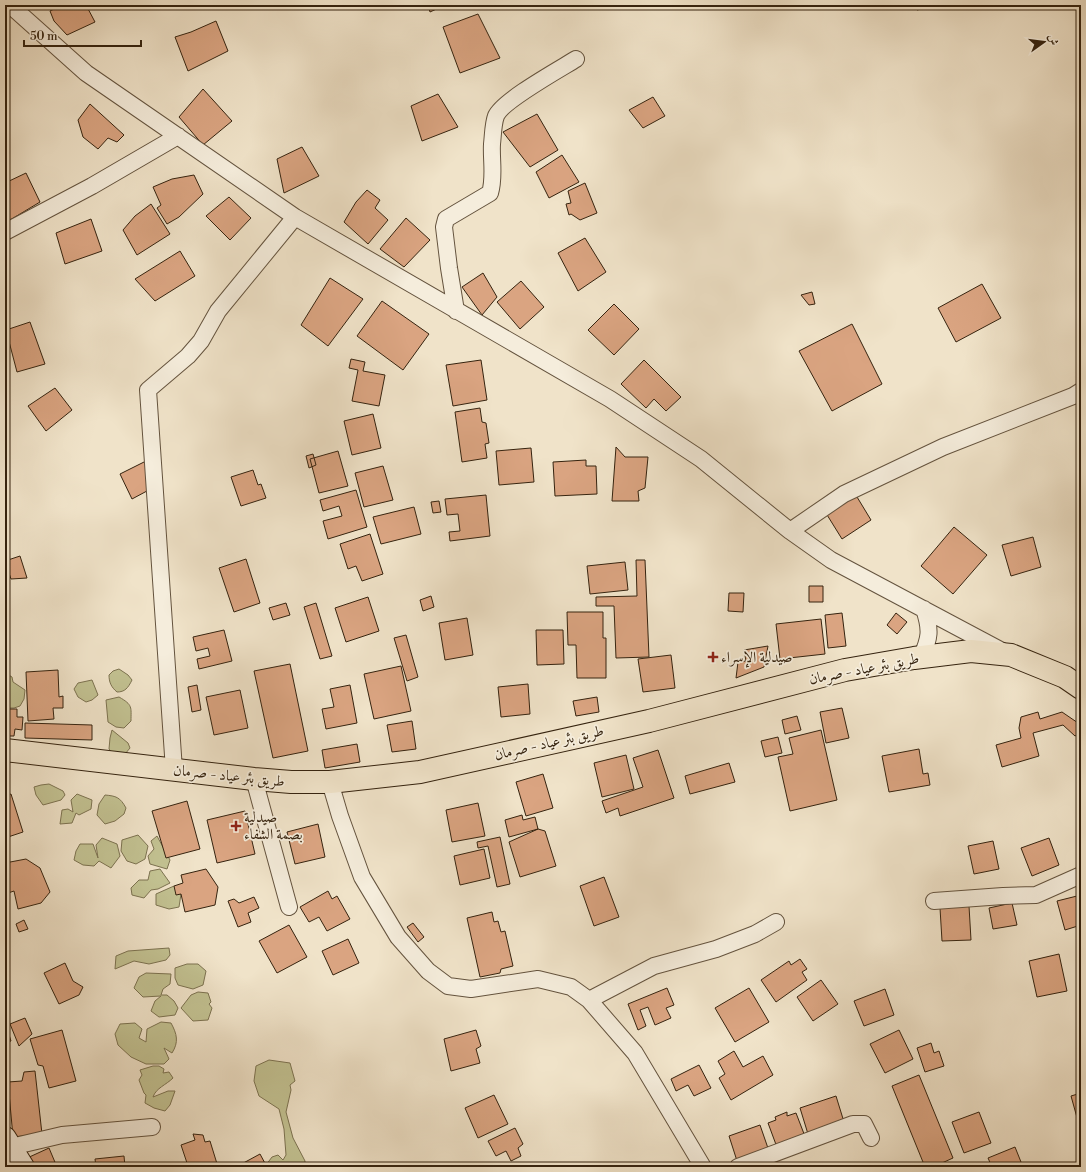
<svg xmlns="http://www.w3.org/2000/svg" width="1086" height="1172" viewBox="0 0 1086 1172" font-family="'Libre Bodoni',Amiri,serif">
  <style>
    .green { fill: #c2c191; stroke: #7c7250 }
    .building { fill: #daa481; stroke: #35230f }
    .lines { fill: none; stroke-linecap: round; stroke-linejoin: round }
    .street-casing { stroke: #64533e; stroke-width: 18 }
    .secondary-casing { stroke: #35230f; stroke-width: 24 }
    .highway-casing { stroke: #35230f; stroke-width: 24 }
    .street { stroke: #f5eddc; stroke-width: 16 }
    .secondary { stroke: #f5eddc; stroke-width: 22 }
    .highway { stroke: #f0e3c9; stroke-width: 22 }
    .poi-dot { fill: #8f2418; stroke: #f5eddc; stroke-width: 1.5 }
    .labels { text-anchor: middle; dominant-baseline: central; stroke-width: 3.5; stroke-linejoin: round; paint-order: stroke }
    .poi-label { font-size: 15px; fill: #35230f; stroke: #f5eddc; text-anchor: start }
    .street-label { font-size: 15px; fill: #35230f; stroke: #f5eddc }
  </style>
  <rect width="100%" height="100%" fill="#f0e3c9"/>
  <filter id="stains"><feTurbulence type="fractalNoise" baseFrequency=".005" numOctaves="4"/><feColorMatrix values="0 0 0 0 .2 0 0 0 0 .09 0 0 0 0 .02 0 0 0 .5 -.17"/></filter>
  <radialGradient id="worn" r=".72"><stop offset=".6" stop-color="#630" stop-opacity="0"/><stop offset="1" stop-color="#630" stop-opacity=".3"/></radialGradient>
  <path class="green" d="M119,669l9,6 4,5c-4,8 -7,12 -15,12 -6,-5 -8,-10 -8,-17l4,-4z
    M7,674l5,3 1,5 12,8 -1,9 -4,7 -6,2h-9v-32z
    M92,680l6,15 -6,5 -6,2 -8,-5 -4,-8 4,-6z
    M119,697c14,8 12,10 12,24l-7,7 -8,-1 -8,-5 -2,-22z
    M112,730l16,13 2,5 -5,6 -8,4 -8,-9 1,-11z
    M49,784l14,7 2,4 -4,5 -18,5 -7,-10 -2,-8 7,-2z
    M77,794l15,6 -1,9 -12,6 -3,-2 -4,10 -12,1 2,-14 6,-1 5,3 -2,-12z
    M105,795c11,1 15,2 21,13l-2,6 -9,7 -10,3 -8,-9 2,-11z
    M138,835l10,11 -3,13 -9,5 -9,-3 -6,-10 1,-11z
    M157,836l13,24 -3,9 -17,-5 -2,-8 6,-7 -3,-8z
    M102,838l15,6 3,12 -9,12 -12,-7 -5,5 -11,-1 -9,-5 2,-9 4,-7h13l5,14 -2,-13z
    M160,869l10,14 -12,6 -7,1 -7,8 -12,-3 -1,-7 8,-8h9l2,-9z
    M174,886l7,8 -2,13 -10,2 -13,-4v-11z
    M169,948l1,7 -4,5 -17,4 -15,-3 -19,8 1,-13 12,-5z
    M187,964h11l8,7 -3,14 -10,4 -15,-4 -3,-7v-10z
    M146,973l25,1 -1,10 -7,5 -2,6h6l7,6 4,7 -3,7 -16,2 -8,-6 4,-10 6,-5 -18,1 -9,-9 5,-11z
    M198,992l10,1 3,9 -2,2 3,4 -4,12 -15,1 -12,-13 10,-13z
    M161,1022l10,1c6,11 8,19 1,30l-8,-5 5,11 -5,5h-18l-15,-7 -13,-12 -3,-11 5,-10 15,-1 7,6 -3,9 7,4 1,-13z
    M269,1060l21,3 5,18 -5,4 1,5 -5,22 7,26 12,23v6h-38l-1,-2 6,-8 6,-2 5,5 3,-5 -2,-26 -5,-20 -20,-13 -5,-15 2,-15z
    M153,1066h6l5,3 -1,4 6,-1 4,6c-7,7 -17,10 -20,19l15,-6h7l-5,14 -5,6 -11,-3 -9,-5 1,-8 -2,-2 -5,-13 3,-5 -2,-5z"/>
  <path class="building" d="M62,5h24l9,17 -28,13 -13,-14 -4,-10z
    M428,5h17l-15,7z
    M916,5h22l-21,5z
    M478,14l22,44 -40,15 -17,-46z
    M216,21l12,30 -40,20 -13,-34 16,-5z
    M203,89l29,32 -29,24 -24,-28z
    M438,94l20,33 -36,14 -11,-35z
    M653,97l12,19 -22,12 -14,-18z
    M90,104l34,31 -7,7 -9,-4 -10,11 -15,-12 -5,-17z
    M537,114l21,36 -28,17 -27,-35z
    M302,147l17,29 -35,17 -7,-34z
    M562,155l17,27 -30,16 -13,-26z
    M26,173l14,29 -35,21v-40z
    M194,175l9,19 -24,23 -12,7 -10,-16 4,-3 -8,-18 19,-8z
    M585,183l12,30 -17,7 -9,-6 -2,1 -3,-11 5,-1 -3,-12z
    M367,190l13,10 -5,8 13,12 -20,24 -24,-22 12,-20z
    M229,197l22,21 -21,22 -24,-24z
    M151,204l19,30 -33,21 -14,-25 12,-14z
    M406,218l24,22 -26,27 -24,-18z
    M91,219l11,32 -37,13 -9,-31z
    M585,238l21,34 -28,19 -20,-38z
    M180,251l15,25 -40,25 -20,-22z
    M483,273l14,24 -15,18 -20,-28z
    M330,278l33,21 -35,47 -27,-21z
    M521,281l23,26 -24,22 -23,-27z
    M982,284l19,34 -45,24 -18,-34z
    M812,292l3,12 -6,1 -8,-10z
    M382,301l47,33 -26,36 -46,-34z
    M614,304l25,25 -25,26 -26,-25z
    M30,322l15,42 -28,8 -11,-42z
    M852,324l30,60 -50,27 -33,-60z
    M351,359l14,3 -2,9 22,4 -6,31 -27,-5 6,-31 -9,-2z
    M481,360l6,40 -34,6 -7,-41z
    M644,360l37,37 -15,14 -12,-12 -8,9 -25,-24z
    M55,388l17,22 -26,21 -18,-25z
    M480,408l2,14 4,1 3,20 -4,1 2,14 -25,4 -7,-50z
    M373,414l8,34 -29,7 -8,-34z
    M616,447l9,10h23l-3,31 -7,3 1,10h-27z
    M531,448l3,34 -35,3 -3,-34z
    M338,451l10,35 -29,7 -9,-34z
    M313,454l3,11 -7,3 -3,-12z
    M148,460l12,24 -28,15 -12,-25z
    M586,460v6h10l1,28 -42,2 -2,-34z
    M383,466l10,34 -29,7 -9,-34z
    M253,470l5,15 3,-1 5,14 -25,8 -10,-29z
    M356,490l11,37 -39,12 -5,-18 19,-5 -3,-10 -16,5 -3,-11z
    M854,492l17,28 -29,19 -18,-29z
    M486,495l4,41 -40,5 -1,-9 11,-1 -2,-17 -11,1 -2,-16z
    M439,501l2,11 -8,1 -2,-11z
    M414,507l7,27 -40,10 -8,-27z
    M954,527l33,28 -34,39 -32,-28z
    M370,534l13,40 -21,7 -6,-15 -8,3 -8,-25z
    M1033,537l8,30 -30,9 -9,-31z
    M20,556l7,22 -16,1 -6,-18z
    M246,559l14,44 -26,9 -15,-44z
    M636,560h9l4,97 -33,1 -2,-52h-18v-9l41,-1z
    M625,562l3,28 -38,4 -3,-28z
    M809,586h14v16h-14z
    M729,593h15l-1,19 -15,-1z
    M431,596l3,11 -11,4 -3,-11z
    M368,597l11,34 -33,11 -11,-34z
    M286,603l4,12 -17,5 -4,-12z
    M316,603l16,53 -12,3 -16,-52z
    M567,612h36v26h3v40h-29l-1,-33h-8z
    M842,613l4,33 -18,2 -3,-33z
    M896,613l11,9 -10,12 -10,-9z
    M467,618l6,37 -28,5 -6,-37z
    M821,619l4,35 -45,5 -4,-35z
    M224,630l8,31 -33,8 -2,-10 13,-3 -2,-8 -12,3 -3,-14z
    M536,630h27l1,34 -27,1z
    M406,635l12,42 -11,4 -13,-43z
    M768,646l-4,21 -28,11 2,-16 8,-1 -2,-11z
    M671,655l4,33 -32,4 -5,-33z
    M290,664l18,87 -35,7 -19,-87z
    M401,666l10,45 -37,8 -10,-45z
    M58,670l1,27 4,-1v12h-10l1,11 -26,2 -2,-49z
    M528,684l2,30 -29,3 -3,-30z
    M197,685l4,25 -9,2 -4,-25z
    M350,685l7,38 -31,6 -4,-20 12,-2 -4,-18z
    M240,690l8,38 -34,7 -8,-38z
    M597,697l2,15 -23,4 -3,-15z
    M842,708l7,30 -23,5 -6,-31z
    M5,709h12v8h6l-1,13 -7,-1 -1,7h-9z
    M1038,712l2,7 22,-7 19,13v8l-6,3 -12,-11 -30,8 6,23 -37,11 -6,-22 25,-7 -2,-10 2,-11z
    M797,716l4,14 -16,4 -3,-14z
    M412,721l4,28 -24,3 -5,-27z
    M25,723l67,2v15l-67,-2z
    M821,730l16,70 -47,11 -12,-54 15,-3 -4,-16z
    M778,737l4,16 -17,4 -4,-16z
    M357,744l3,18 -35,6 -3,-18z
    M919,749l4,25 5,-1 2,12 -41,7 -7,-36z
    M658,750l16,48 -54,18 -2,-8 -12,5 -4,-12 41,-14 -10,-29z
    M626,755l8,34 -32,8 -8,-34z
    M729,763l6,19 -45,12 -5,-18z
    M543,774l10,34 -27,8 -10,-34z
    M11,794l12,38 -18,6v-42z
    M187,801l13,48 -34,9 -14,-47z
    M478,803l7,33 -33,6 -6,-32z
    M245,811l10,43 -38,9 -10,-43z
    M522,815l1,5 12,-3 3,12 -29,8 -4,-17z
    M318,824l7,33 -30,7 -8,-32z
    M538,829l7,2 11,35 -36,11 -11,-35z
    M500,837l10,47 -13,3 -9,-41 -10,2 -1,-6z
    M1049,838l10,27 -27,11 -11,-28z
    M993,841l6,28 -25,5 -6,-28z
    M484,849l6,29 -30,7 -6,-29z
    M26,859l14,9 10,24 -9,11 -23,6 -4,-18 -6,2 -3,-15v-15z
    M206,869l12,18 -3,18 -30,7 -4,-18 -5,1 -2,-9 9,-3 -2,-8z
    M604,877l15,40 -25,9 -14,-40z
    M328,891l4,8 5,-3 13,23 -23,12 -8,-14 -10,5 -9,-15z
    M1081,895v30l-16,5 -8,-29z
    M254,897l5,11 -11,5 3,9 -13,5 -10,-26 6,-2 5,4z
    M1012,903l5,22 -24,4 -4,-21z
    M969,906l2,34 -29,1 -2,-33z
    M492,912l2,10 4,-1 3,11 4,-1 8,35 -12,3 -1,4 -20,4 -13,-59z
    M24,920l4,9 -9,3 -3,-8z
    M413,923l11,14 -6,5 -11,-15z
    M289,925l18,32 -30,16 -18,-32z
    M348,939l11,24 -26,12 -11,-24z
    M1059,954l8,37 -30,6 -8,-36z
    M800,959l7,10 -5,3 5,8 -31,22 -15,-22 28,-19 2,4z
    M65,963l8,18 10,6 -4,8 -20,9 -15,-31z
    M821,980l17,24 -25,17 -16,-24z
    M667,988l7,17 -8,3 5,10 -16,7 -7,-18 -8,3 6,16 -8,4 -10,-26z
    M749,988l20,34 -34,20 -20,-34z
    M885,989l9,26 -30,11 -10,-25z
    M25,1018l7,16 -13,12 -9,-22z
    M5,1022l6,19 -6,2z
    M62,1030l14,51 -27,7 -6,-22 -5,-1 -8,-26z
    M476,1030l5,16 -5,3 4,14 -29,8 -7,-32z
    M899,1030l14,29 -28,14 -15,-29z
    M931,1043l3,10 5,-2 5,15 -19,6 -8,-24z
    M734,1051l9,16 20,-11 10,19 -42,25 -12,-22 6,-4 -7,-13z
    M699,1065l12,23 -17,8 -6,-11 -12,6 -5,-12z
    M35,1071l7,63 -29,3 -5,-55 14,-1 2,-9z
    M919,1075l34,83 -20,9h-8l-33,-81z
    M1081,1093v39l-10,-36z
    M494,1095l14,29 -30,14 -13,-30z
    M836,1096l8,26 -36,12 -8,-26z
    M787,1112v4l9,-3 10,26 -28,11 -10,-27 8,-3 -1,-3z
    M979,1112l12,31 -27,10 -12,-31z
    M760,1125l10,29 -32,10 -9,-28z
    M515,1128l8,16 -5,4 3,8 -10,5 -5,-10 -10,5 -8,-15z
    M193,1134l10,1 2,7 5,-1 8,26h-34l3,-4 -6,-18 14,-5z
    M1015,1147l8,20h-31l-4,-9z
    M49,1148l8,19h-28l-4,-8z
    M260,1154l7,13h-31z
    M124,1156l1,11h-29l-1,-8z"/>
  <g class="lines">
    <defs>
      <path id="street" d="M10,5l76,68 209,144 315,182 91,60 89,72 41,29 173,92
        M5,232l87,-46 86,-50
        M456,311l-7,-43 -5,-41 2,-8 44,-26c5,-16 1,-33 2,-49 1,-8 1,-20 4,-28 6,-15 64,-47 80,-57
        M790,531l54,-37 99,-47 130,-51 8,-5
        M921,658c9,-20 10,-28 3,-49
        M174,770l-26,-380 40,-34 13,-15 17,-30 77,-94
        M254,779l35,128
        M330,782l10,34 22,61 36,60 30,34 20,15 23,3 67,-10 33,8 18,13 46,53 68,114
        M934,901l69,-5 33,-1 45,-20
        M589,1000l65,-34 62,-17 39,-15 21,-12
        M11,1147l51,-12 90,-8
        M738,1167l115,-43h11l7,14"/>
      <path id="secondary" d="M5,1138l18,29"/>
      <path id="highway" d="M5,750l249,29 37,3h39l90,-10 229,-51 196,-51 69,-12 57,-7 40,4 54,22 16,11"/>
    </defs>
    <use href="#street" class="street-casing"/>
    <use href="#secondary" class="secondary-casing"/>
    <use href="#highway" class="highway-casing"/>
    <use href="#street" class="street"/>
    <use href="#secondary" class="secondary"/>
    <use href="#highway" class="highway"/>
  </g>
  <g class="poi-dot">
    <path d="M711 651h4v4h4v4h-4v4h-4v-4h-4v-4h4z"/>
    <path d="M234 820h4v4h4v4h-4v4h-4v-4h-4v-4h4z"/>
  </g>
  <g class="labels">
    <g class="poi-label">
      <text x="721" y="657">صيدلية الإسراء</text>
      <text x="244" y="817">صيدلية<tspan x="244" dy="17">بصمة الشفاء</tspan></text>
    </g>
    <g class="street-label">
      <text transform="translate(864 669) rotate(-11)">طريق بئر عياد - صرمان</text>
      <text transform="translate(549 743) rotate(-13)">طريق بئر عياد - صرمان</text>
      <text transform="translate(229 776) rotate(6)">طريق بئر عياد - صرمان</text>
    </g>
  </g>
  <rect width="1086" height="1172" fill="none" stroke="#f0e3c9" stroke-width="20"/>
  <rect x="6" y="6" width="1074" height="1160" fill="none" stroke="#35230f" stroke-width="2"/>
  <rect x="10" y="10" width="1066" height="1152" fill="none" stroke="#35230f"/>
  <g transform="translate(1044 42) rotate(76)" stroke="#f5eddc" stroke-width="3" paint-order="stroke">
  <path d="M0-3L7 15L0 10L-7 15Z" fill="#35230f"/>
  <text y="-6" font-size="11" font-weight="bold" text-anchor="middle" fill="#35230f">ش</text>
  </g>
  <path d="M24 40v6h117v-6" fill="none" stroke="#35230f" stroke-width="2"/>
  <text x="30" y="40" font-size="12" fill="#35230f" stroke="#f5eddc" stroke-width="3" paint-order="stroke">50 m</text>
  <rect width="100%" height="100%" filter="url(#stains)"/>
  <rect width="100%" height="100%" fill="url(#worn)"/>
</svg>
